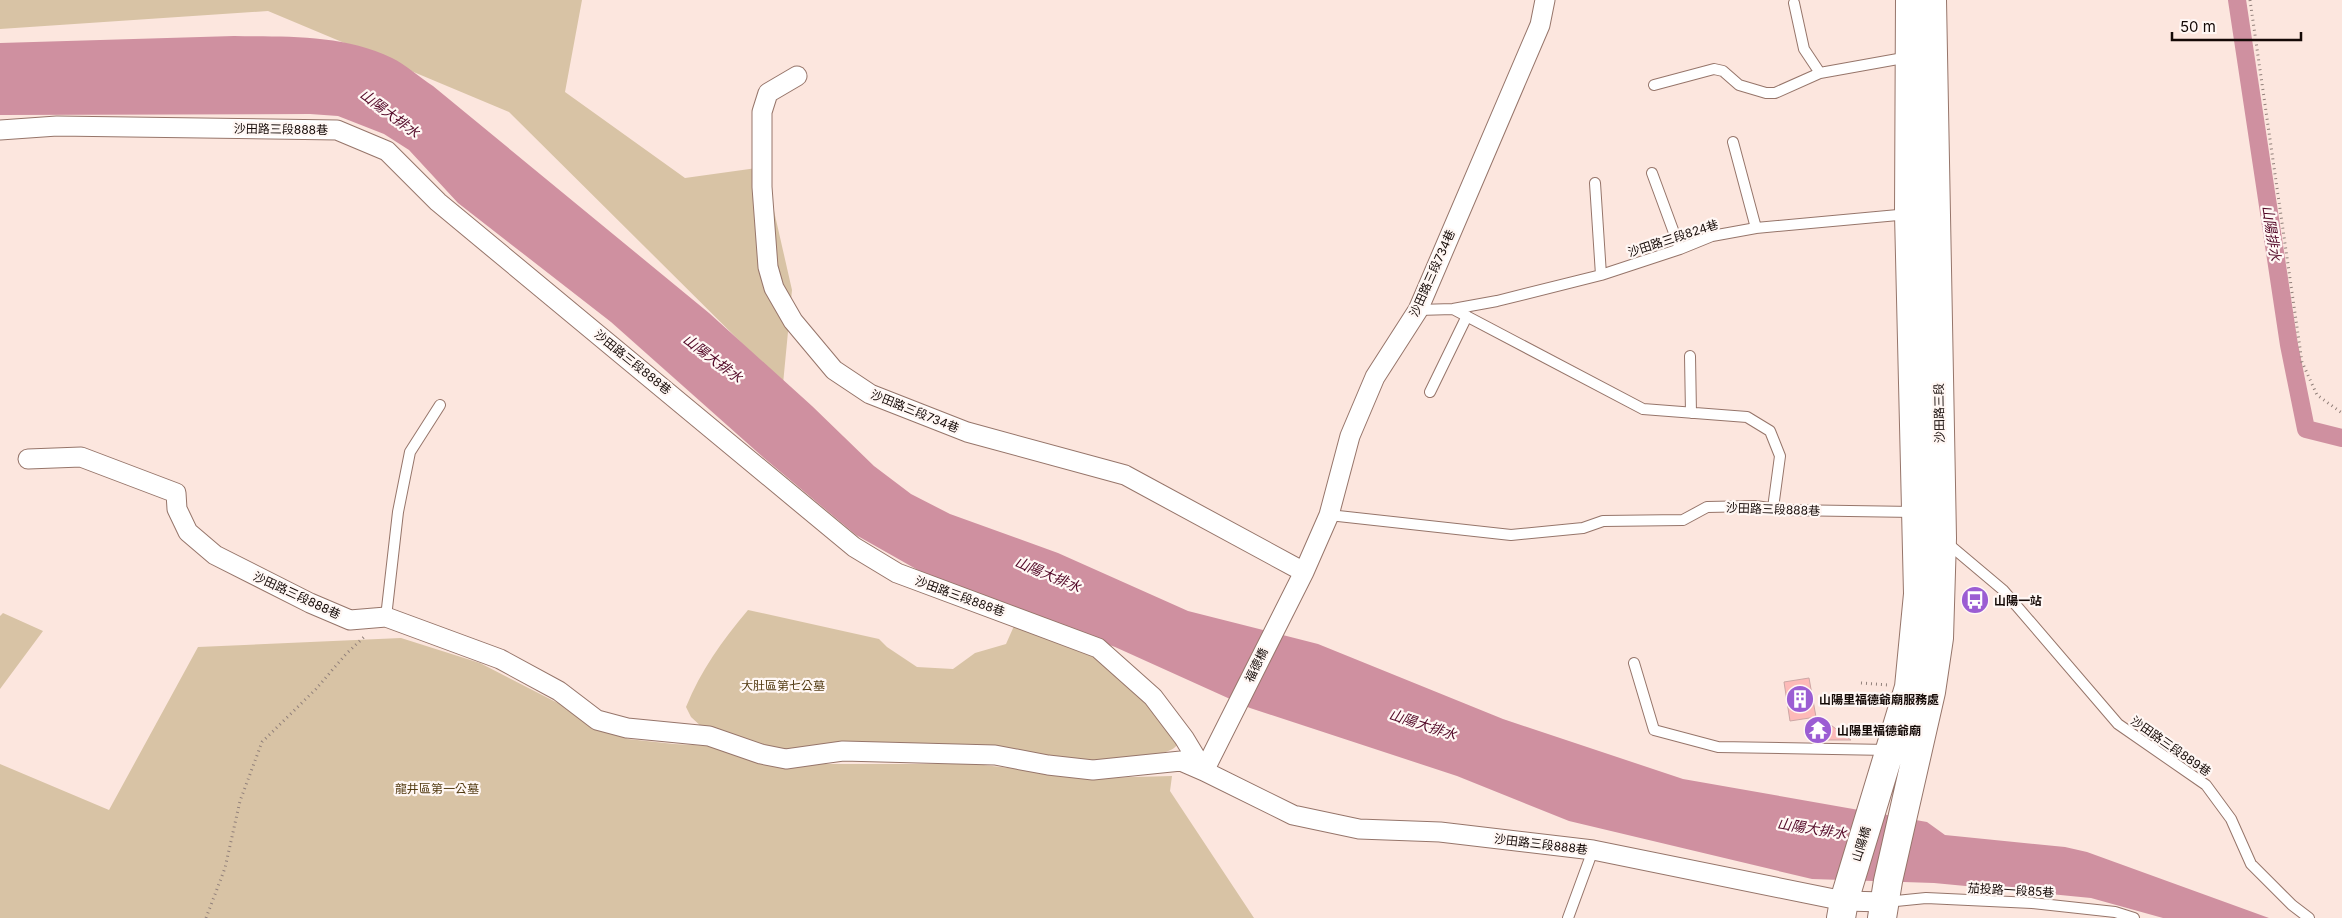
<svg xmlns="http://www.w3.org/2000/svg" width="2342" height="918" viewBox="0 0 2342 918" font-family="Inter,'Noto Sans TC',sans-serif">
  <style>
    .green { fill: #d8c3a5 }
    .water { fill: #cf90a0 }
    .lines { fill: none; stroke-linecap: round; stroke-linejoin: round }
    .canal { stroke: #cf90a0; stroke-width: 18 }
    .building { fill: #fdbab8; stroke: #cda7a5 }
    .service-casing { stroke: #96756a; stroke-width: 12 }
    .minor-casing { stroke: #96756a; stroke-width: 21 }
    .primary-casing { stroke: #96756a; stroke-width: 30 }
    .path { stroke: #92817b; stroke-width: 3; stroke-dasharray: 1 4; stroke-linecap: butt }
    .service { stroke: #fff; stroke-width: 10 }
    .minor { stroke: #fff; stroke-width: 19 }
    .primary { stroke: #fff; stroke-width: 28 }
    .labels { text-anchor: middle; dominant-baseline: central; stroke-width: 4.5; stroke-linejoin: round; paint-order: stroke }
    .street-label { font-size: 12px; fill: #140906; stroke: #fff7f4 }
    .poi-label { font-size: 12px; font-weight: bold; fill: #140906; stroke: #fff7f4; text-anchor: start }
    .park-label { font-size: 12px; fill: #523a11; stroke: #fff7f4 }
    .water-label { font-size: 14px; font-style: italic; fill: #530827; stroke: #fff7f4 }
  </style>
  <rect width="100%" height="100%" fill="#fce6de"/>
  <path class="green" d="M0,0h582l-17,92 120,86 79,-11 28,123 -9,94 -274,-272 -241,-101 -268,18z
    M748,610l131,29 8,8 30,20 36,2 22,-16 31,-9 8,-18 82,31 40,32 41,56c-9,14 -77,16 -95,17l-313,-10 -65,-23 -13,-12 -5,-10c15,-37 36,-66 62,-97z
    M3,613l40,18 -43,58v-73z
    M401,638l79,25 148,76 46,5 39,2 54,18h208l121,14 76,-2 -2,15 84,127h-1254v-154l109,46 89,-163z"/>
  <path class="water" d="M234,36c54,1 108,-2 158,22 14,7 27,19 41,28l276,227 103,93 62,60 37,28 39,20 108,39 130,58 130,33 185,75 180,60 244,43 18,13 120,12 22,5 182,66h-106l-72,-20 -157,-15 -122,-4 -243,-58 -112,-45 -207,-68 -135,-61 -169,-61 -90,-51 -92,-77 -153,-136 -153,-119 -49,-53 -25,-16 -46,-18 -28,-2 -310,1v-72z"/>
  <g class="lines">
    <path class="canal" d="M2237,0l52,345 17,84 36,9"/>
  </g>
  <path class="building" d="M1809,678l7,39 -26,4 -6,-39z
    M1820,717l31,23h-37l-8,-5z"/>
  <g class="lines">
    <defs>
      <path id="service" d="M1794,3l10,46 16,24
        M1654,85l60,-16 9,2 16,14 27,8h9l45,-20 89,-16
        M1733,142l23,86
        M1652,173l28,76
        M1595,183l6,92
        M1453,309l190,100 104,8 23,14 10,25 -7,52
        M1418,310l35,-1 44,-8 104,-26 79,-26 32,-13 44,-8 153,-14
        M1690,356l1,57
        M1430,392l37,-76
        M1329,515l182,20 72,-7 20,-7 80,-1 24,-13 48,-1 30,4 129,2
        M1946,542l57,48 115,134 88,61 25,34 20,45 41,41 17,13
        M386,617l12,-105 12,-60 30,-47
        M1634,663l20,67 64,17 170,3
        M1886,902l40,-4 106,5 83,9 19,6
        M1568,918l25,-68"/>
      <path id="minor" d="M797,76l-29,17 -6,19v75l6,80 6,21 19,33 41,49 36,24 97,38 158,43 179,97
        M0,130l57,-4 280,4 50,21 51,51 416,345 43,26 201,75 55,49 31,41 20,33
        M28,459l53,-2 95,36 1,16 11,23 27,23 95,48 40,17 36,-3 114,42 59,32 38,29 30,8 82,8 52,18 25,5 57,-8 152,4 53,10 45,5 88,-9 23,10 89,44 66,14 81,3 153,18 251,51 41,1
        M1204,771l100,-199 25,-57 21,-79 25,-59 43,-67 122,-285 5,-25"/>
      <path id="primary" d="M1841,918l3,-17 65,-214 9,-93 -9,-380 1,-214
        M1882,918l6,-37 43,-189 8,-54 3,-100 -10,-538"/>
    </defs>
    <use href="#service" class="service-casing"/>
    <use href="#minor" class="minor-casing"/>
    <use href="#primary" class="primary-casing"/>
    <path class="path" d="M2250,0l52,362 15,33 25,18
      M1861,683l27,2
      M206,918l19,-50 15,-67 22,-59 54,-53 30,-35 18,-17"/>
    <use href="#service" class="service"/>
    <use href="#minor" class="minor"/>
    <use href="#primary" class="primary"/>
  </g>
  <defs>
    <symbol id="bus-disc" viewBox="-11 -11 22 22"><circle r="9.5" fill="#9b5dd3" stroke="#fff7f4"/><path d="M-5-6H5V4H4V6H2V4H-2V6H-4V4H-5ZM-3.5-4V0h7V-4ZM-3.5 1.2v1.5H-2V1.2ZM2 1.2v1.5H3.5V1.2Z" fill="#fff"/></symbol>
    <symbol id="building-disc" viewBox="-11 -11 22 22"><circle r="9.5" fill="#9b5dd3" stroke="#fff7f4"/><path d="M-4-6H4V6H1V3H-1V6H-4ZM-2.5-4.3h1.7v1.8h-1.7ZM.8-4.3h1.7v1.8H.8ZM-2.5-1h1.7V.8h-1.7ZM.8-1h1.7V.8H.8Z" fill="#fff"/></symbol>
    <symbol id="temple-disc" viewBox="-11 -11 22 22"><circle r="9.5" fill="#9b5dd3" stroke="#fff7f4"/><path d="M0-6L5-2H3V0L6.5 2.5H4V6H1.5V3h-3V6H-4V2.5H-6.5L-3 0V-2H-5Z" fill="#fff"/></symbol>
  </defs>
  <g fill-rule="evenodd">
    <use href="#bus-disc" x="1959" y="584" width="32" height="32"/>
    <use href="#building-disc" x="1784" y="683" width="32" height="32"/>
    <use href="#temple-disc" x="1802" y="714" width="32" height="32"/>
  </g>
  <g class="labels">
    <g class="street-label">
      <text transform="translate(281 129) rotate(1)">沙田路三段888巷</text>
      <text transform="translate(1673 238) rotate(-18)">沙田路三段824巷</text>
      <text transform="translate(1432 273) rotate(-66)">沙田路三段734巷</text>
      <text transform="translate(633 362) rotate(39)">沙田路三段888巷</text>
      <text transform="translate(915 411) rotate(22)">沙田路三段734巷</text>
      <text transform="translate(1939 413) rotate(-91)">沙田路三段</text>
      <text transform="translate(1773 509) rotate(2)">沙田路三段888巷</text>
      <text transform="translate(297 595) rotate(25)">沙田路三段888巷</text>
      <text transform="translate(960 596) rotate(20)">沙田路三段888巷</text>
      <text transform="translate(1256 665) rotate(-64)">福德橋</text>
      <text transform="translate(2171 746) rotate(35)">沙田路三段889巷</text>
      <text transform="translate(1541 844) rotate(7)">沙田路三段888巷</text>
      <text transform="translate(1861 844) rotate(-73)">山陽橋</text>
      <text transform="translate(2011 890) rotate(3)">茄投路一段85巷</text>
    </g>
    <g class="poi-label">
      <text x="1994" y="600">山陽一站</text>
      <text x="1819" y="699">山陽里福德爺廟服務處</text>
      <text x="1837" y="730">山陽里福德爺廟</text>
    </g>
    <g class="park-label">
      <text x="783" y="685">大肚區第七公墓</text>
      <text x="437" y="788">龍井區第一公墓</text>
    </g>
    <g class="water-label">
      <text transform="translate(390 113) rotate(37)">山陽大排水</text>
      <text transform="translate(2272 233) rotate(81)">山陽排水</text>
      <text transform="translate(713 358) rotate(37)">山陽大排水</text>
      <text transform="translate(1048 574) rotate(23)">山陽大排水</text>
      <text transform="translate(1423 724) rotate(18)">山陽大排水</text>
      <text transform="translate(1812 828) rotate(9)">山陽大排水</text>
    </g>
  </g>
  <path d="M2172 32v8h129v-8" fill="none" stroke="#140906" stroke-width="2.5"/>
  <text x="2180" y="32" font-size="15" fill="#140906" stroke="#fff7f4" stroke-width="4" paint-order="stroke">50 m</text>
</svg>
